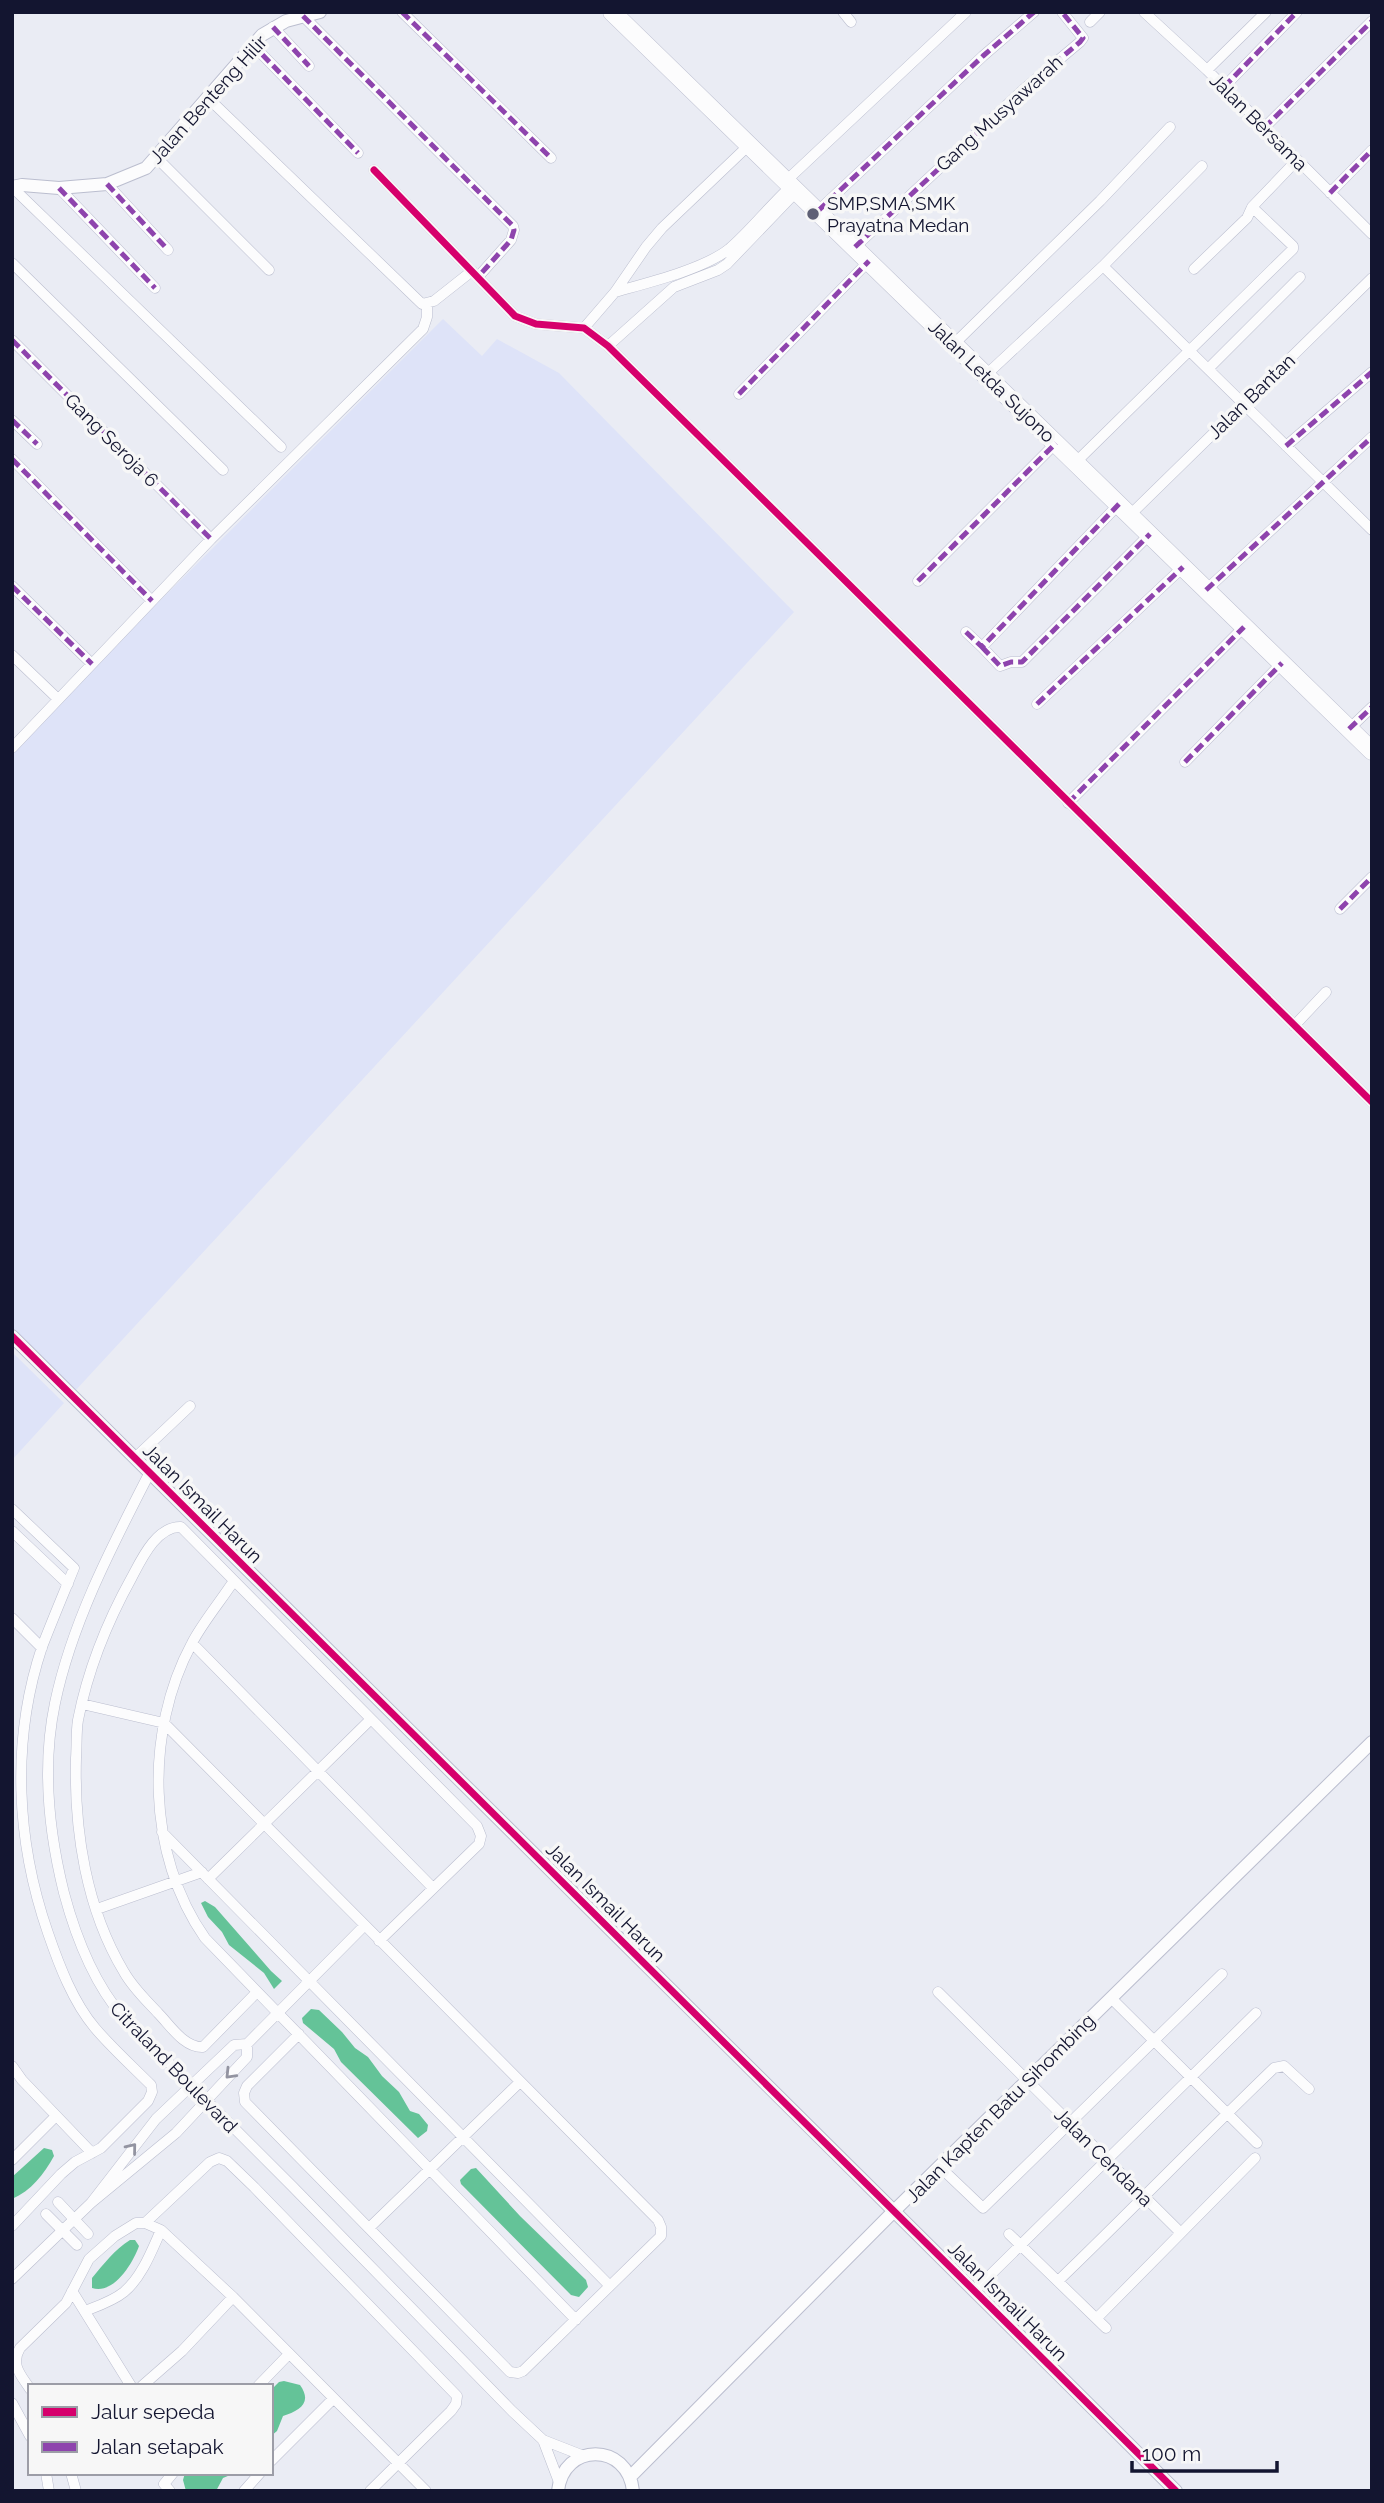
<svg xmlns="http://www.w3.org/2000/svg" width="1384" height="2503" viewBox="0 0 1384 2503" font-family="Raleway,sans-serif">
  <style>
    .built { fill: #dee3f8 }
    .water { fill: #64c398 }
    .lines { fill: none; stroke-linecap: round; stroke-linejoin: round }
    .street-casing { stroke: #bbbecf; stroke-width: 11 }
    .secondary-casing { stroke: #bbbecf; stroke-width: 14 }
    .highway-casing { stroke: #bbbecf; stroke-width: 19 }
    .street { stroke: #fcfcfd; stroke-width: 10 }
    .secondary { stroke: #fcfcfd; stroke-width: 12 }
    .highway { stroke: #fcfcfd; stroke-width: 18 }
    .quiet { stroke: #8e44ad; stroke-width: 5; stroke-dasharray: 10 5; stroke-linecap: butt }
    .cycleway-casing { stroke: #f7f7f7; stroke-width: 11 }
    .cycleway { stroke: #d6006c; stroke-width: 7 }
    .oneway { stroke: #9394a1 }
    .poi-dot { fill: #5e6075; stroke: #f7f7f7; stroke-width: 2.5 }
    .labels { text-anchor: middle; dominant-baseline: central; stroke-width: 7; stroke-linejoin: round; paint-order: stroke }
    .street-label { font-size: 19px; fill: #131530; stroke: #f7f7f7 }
    .poi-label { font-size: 19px; fill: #131530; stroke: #f7f7f7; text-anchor: start }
  </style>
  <rect width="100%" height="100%" fill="#eaecf4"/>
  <path class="built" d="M443,319l39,37 15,-17 62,34 235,239 -719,779 -63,-63v-580z
    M12,1352l52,51 -52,57z"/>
  <path class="water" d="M205,1901l10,6 56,64 11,10 -8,8 -10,-16 -35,-28 -7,-13 -14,-15 -7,-14z
    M311,2009l8,1 23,22 13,16 13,9 14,19 17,16 11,19 9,3 9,11 -1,6 -9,7 -77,-76 -7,-13 -31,-26 -1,-5z
    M44,2148l8,2 2,6c-10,18 -23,35 -42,43v-22z
    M476,2168l44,48 66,64 2,7 -9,10 -8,-2 -110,-111 -1,-4 11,-11z
    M130,2240h5l4,6c-6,17 -25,49 -47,42v-10c11,-13 23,-29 38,-38z
    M284,2381l16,4c13,18 -1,26 -17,31l-6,15 -6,5v-46l8,-8z
    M185,2473h50l-12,5 -7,13h-30l-3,-11z"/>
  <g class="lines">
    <defs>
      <path id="street" d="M402,12l149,146
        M843,12l8,10
        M1144,12l63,58 165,164
        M303,16l210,210 1,4 -3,10 -33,37
        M1090,22l10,-10
        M273,27l36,39
        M252,44l106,109
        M1207,70l59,-58
        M1224,87l73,-75
        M207,97l215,207 12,-3 38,-30
        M1264,128l108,-107
        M156,157l113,113
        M374,170l141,146 21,8 48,4 24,18 764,756
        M786,181l180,-169
        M107,184l61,66
        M12,187l269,260
        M59,188l96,100
        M1330,193l42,-43
        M818,211l165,-155 51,-44
        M855,247l169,-158 56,-47 3,-4 -21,-26
        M12,263l211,207
        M1103,266l269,264
        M1194,269l53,-51 5,-11 45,-47
        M615,292c32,-9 89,-23 114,-43 20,-17 38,-40 58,-59
        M584,328l31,-36 31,-45 16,-19 87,-83
        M12,340l199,199
        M954,344l146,-143 70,-74
        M608,346l66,-59 44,-17 9,-6 70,-73
        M1208,369l92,-92
        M986,375l117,-109 99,-100
        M739,394l130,-133
        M12,420l25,24
        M1286,446l86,-74
        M12,459l140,142
        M1076,462l217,-213v-3l-41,-39
        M1130,515l242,-237
        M918,581l138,-138
        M12,586l80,78
        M1206,590l166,-153
        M966,632l16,15 137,-143
        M982,647l18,19 11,-4h11l128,-128
        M12,655l46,44
        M1037,704l146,-137
        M1349,729l23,-22
        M12,748l199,-209 212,-210 4,-12v-13
        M1185,762l97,-99
        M1068,803l176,-176
        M1340,909l32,-32
        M1294,1026l32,-34
        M135,1458l55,-52
        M150,1472c-38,74 -78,150 -95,231 -13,62 -6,130 9,190 12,45 29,89 59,124l169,169 220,225 31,29 41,16
        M12,1509l62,59c-11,27 -22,53 -32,79 -31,93 -26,194 6,286 11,32 25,69 47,95 17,20 37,38 56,57l1,7 -4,9 -47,47 -26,14 -14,12 -49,52
        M12,1531l56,53
        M233,1582c-13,20 -30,40 -41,61 -48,89 -45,213 13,295l371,382
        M12,1618l30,30
        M192,1643l241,245
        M82,1704l82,19 494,497 3,7v9l-138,135 -5,2 -8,-1 -265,-270 -1,-9 3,-7 52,-52
        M162,1832l448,454
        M208,1879l162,-159
        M97,1909l105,-37
        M257,1992l-54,55c-19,1 -33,-22 -45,-34 -12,-13 -25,-25 -34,-41 -38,-63 -50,-142 -48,-214 1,-13 0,-26 2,-38 10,-51 29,-98 54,-143 10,-19 25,-51 49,-50l296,299 4,10 -2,8 -100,97
        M938,1992l243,241
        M1111,1998l146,145
        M12,2066l10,14 70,73
        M12,2160l44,-44
        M940,2167l43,41 239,-234
        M58,2202l30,32
        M91,2203l65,-84 78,-74 13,-1 117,-118
        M46,2214l31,31
        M145,2223l16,7 72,67 193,194
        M369,2228l151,-146
        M1009,2234l97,94
        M12,2279l79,-76 85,-70 71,-76v-13
        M1058,2281c73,-70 143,-143 216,-213l10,-2 25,23
        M975,2290l281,-277
        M72,2291l59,95
        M85,2311c13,-5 28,-10 39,-19 18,-15 28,-42 37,-62
        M1097,2318l158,-160
        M142,2386l40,-35 51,-54
        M258,2386l31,-32
        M30,2389c-9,-14 -20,-24 -10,-41l46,-45 23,-44 26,-23 21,-13h9l65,-61 9,-4 8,3 27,26 203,209 -1,8 -5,7 -81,80
        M12,2403l18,33
        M543,2440l16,42
        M271,2461l62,-62
        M46,2473l3,18
        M71,2473l5,18
        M170,2491l-6,-7 9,-11
        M244,2491l16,-18"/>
      <path id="secondary" d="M12,187l10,-2 37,3 48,-4 39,-16 116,-133 24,-14 34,-9
        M12,1336l1164,1155
        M630,2477l265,-267 477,-468
        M558,2491c5,-49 70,-49 75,0"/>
      <path id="highway" d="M612,12l760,739"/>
    </defs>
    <use href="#street" class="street-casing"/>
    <use href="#secondary" class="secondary-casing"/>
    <use href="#highway" class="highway-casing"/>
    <use href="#street" class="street"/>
    <use href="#secondary" class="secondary"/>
    <use href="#highway" class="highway"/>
    <path class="quiet" d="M402,12l149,146
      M303,16l210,210 1,4 -3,10 -33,37
      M273,27l36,39
      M252,44l106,109
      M1224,87l73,-75
      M1264,128l108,-107
      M107,184l61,66
      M59,188l96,100
      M1330,193l42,-43
      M818,211l165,-155 51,-44
      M855,247l169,-158 56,-47 3,-4 -21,-26
      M12,340l199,199
      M739,394l130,-133
      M12,420l25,24
      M1286,446l86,-74
      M12,459l140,142
      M918,581l138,-138
      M12,586l80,78
      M1206,590l166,-153
      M966,632l16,15 137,-143
      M982,647l18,19 11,-4h11l128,-128
      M1037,704l146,-137
      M1349,729l23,-22
      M1185,762l97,-99
      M1068,803l176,-176
      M1340,909l32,-32"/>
    <defs>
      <path id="cycleway" d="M374,170l141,146 21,8 48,4 24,18 764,756
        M12,1336l1164,1155"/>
    </defs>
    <use href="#cycleway" class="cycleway-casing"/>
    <use href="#cycleway" class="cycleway"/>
  </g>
  <defs><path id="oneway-chevron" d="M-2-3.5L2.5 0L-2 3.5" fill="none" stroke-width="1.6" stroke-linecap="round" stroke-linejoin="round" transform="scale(1.75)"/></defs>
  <g class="oneway">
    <use href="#oneway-chevron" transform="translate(230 2074) rotate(134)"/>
    <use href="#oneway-chevron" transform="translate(132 2148) rotate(-51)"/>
  </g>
  <circle class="poi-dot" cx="813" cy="214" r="7"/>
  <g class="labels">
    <g class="street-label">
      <text transform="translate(208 99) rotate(-48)">Jalan Benteng Hilir</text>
      <text transform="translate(999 113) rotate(-42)">Gang Musyawarah</text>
      <text transform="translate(1259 122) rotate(45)">Jalan Bersama</text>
      <text transform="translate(992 381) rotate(44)">Jalan Letda Sujono</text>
      <text transform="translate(1251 396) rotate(-44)">Jalan Bantan</text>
      <text transform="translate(112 440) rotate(45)">Gang Seroja 6</text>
      <text transform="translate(203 1503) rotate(45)">Jalan Ismail Harun</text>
      <text transform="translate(606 1902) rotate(45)">Jalan Ismail Harun</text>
      <text transform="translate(174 2067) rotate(46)">Citraland Boulevard</text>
      <text transform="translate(1000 2108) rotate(-45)">Jalan Kapten Batu Sihombing</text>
      <text transform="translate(1104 2157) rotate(45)">Jalan Cendana</text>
      <text transform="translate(1008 2301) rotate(45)">Jalan Ismail Harun</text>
    </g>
    <g class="poi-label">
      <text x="827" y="203">SMP,SMA,SMK<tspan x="827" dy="22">Prayatna Medan</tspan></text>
    </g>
  </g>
  <rect width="1384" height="2503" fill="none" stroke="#131530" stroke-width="28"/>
  <rect x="28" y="2384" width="245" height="91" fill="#f7f7f7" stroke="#9c9da7" stroke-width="2"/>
  <rect x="42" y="2407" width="35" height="10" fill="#d6006c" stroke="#9c9da7" stroke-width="2"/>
  <text x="91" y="2419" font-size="21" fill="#131530">Jalur sepeda</text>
  <rect x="42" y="2442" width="35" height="10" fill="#8e44ad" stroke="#9c9da7" stroke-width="2"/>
  <text x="91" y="2454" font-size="21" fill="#131530">Jalan setapak</text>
  <path d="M1132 2461v10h145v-10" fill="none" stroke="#131530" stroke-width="3.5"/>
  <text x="1142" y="2461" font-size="21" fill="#131530" stroke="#f7f7f7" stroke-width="5" paint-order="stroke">100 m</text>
</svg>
